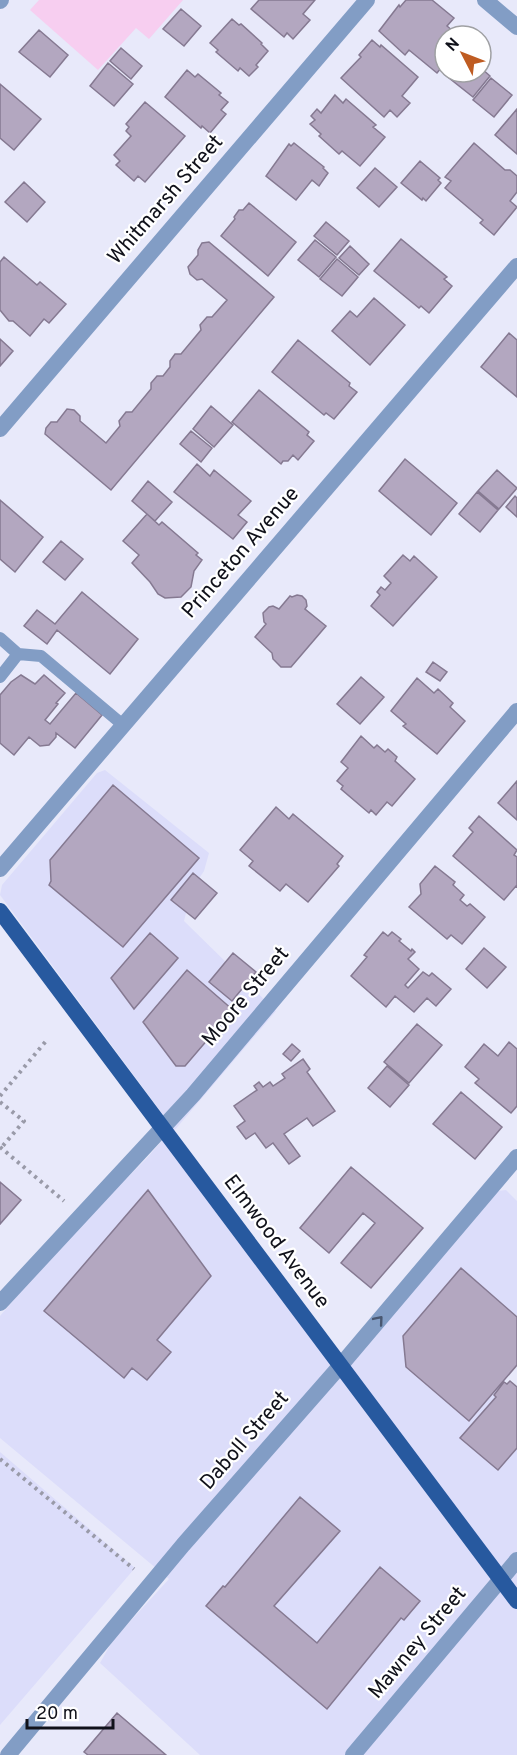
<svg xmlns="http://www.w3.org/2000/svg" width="517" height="1755" viewBox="0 0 517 1755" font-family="Overpass,sans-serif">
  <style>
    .built { fill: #dcddfa }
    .green { fill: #f7cef0 }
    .building { fill: #b3a7c0; stroke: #857991; stroke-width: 1.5 }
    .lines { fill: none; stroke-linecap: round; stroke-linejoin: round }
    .path { stroke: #999aa8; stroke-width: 4; stroke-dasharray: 3 4.5; stroke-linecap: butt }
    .service { stroke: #829dc5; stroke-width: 12 }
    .minor { stroke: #829dc5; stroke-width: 16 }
    .primary { stroke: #27599f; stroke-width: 16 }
    .oneway { stroke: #495770 }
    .labels { text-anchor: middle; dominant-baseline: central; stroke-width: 4.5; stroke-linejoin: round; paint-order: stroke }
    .street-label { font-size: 21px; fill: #10111a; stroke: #fff }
  </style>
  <rect width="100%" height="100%" fill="#e8e9fa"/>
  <path class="built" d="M105,770l104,83 -5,18 -18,27 1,11 -3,12 92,90 -102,120 171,233 153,-173 8,-1 11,11v164l-17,21 17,16v353h-317l-100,-92 13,-23 56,-61 -169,-141v-122l72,-84 74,-73 27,-31 -173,-233 2,-10 95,-112z
    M0,1452l135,116 -135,157z"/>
  <path class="green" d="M39,0h144l-34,39 -13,-11 -38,42 -68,-60z"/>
  <path class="building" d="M259,0h56l-12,14 7,6 -17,19 -6,-6 -3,4 -33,-28z
    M406,0h26l22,18 -7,8 12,10h-14v27l-8,10 -28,-23 -4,5 -26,-24 20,-26 1,2z
    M181,9l20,17 -17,20 -21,-17z
    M232,19l7,6 2,-1 21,19 -1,1 7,7 -12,14 2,2 -9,9 -9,-8 -2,3 -22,-19 2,-2 -8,-7z
    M39,30l29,25 -18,22 -31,-25z
    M372,40l8,7 1,-2 37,32 -16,19 8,7 -13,14 -7,-7 -6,7 -43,-39 20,-21 -2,-2z
    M121,48l21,18 -11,13 -21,-18z
    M108,63l25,21 -19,22 -24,-20z
    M481,68l9,8 -17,21 -29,-23 1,-2h36z
    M187,70l8,7 3,-3 23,19 -2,2 9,7 -7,8 5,4 -16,19 -8,-7 -1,2 -36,-31z
    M491,78l21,17 -18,22 -21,-17z
    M0,84l41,35 -27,31 -14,-12z
    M335,95l8,8 3,-4 30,26 -3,2 12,10 -25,29 -18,-15 -3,3 -20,-18 2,-2 -11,-10 5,-4 -4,-4 6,-7 4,4z
    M145,102l40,34 -40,46 -7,-6 -4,5 -18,-16 4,-4 -6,-6 17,-19 -5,-5 3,-4 -3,-3z
    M517,109v45l-22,-19z
    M294,143l30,24 -1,1 5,5 -9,13 -7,-6 -16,20 -30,-24 23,-32 2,2z
    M474,143l31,27h5l7,6v16l-7,9 7,6 -23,28 -14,-12 3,-3 -38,-32 6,-7 -6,-4z
    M420,161l20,17 -2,2 3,3 -15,18 -3,-3 -1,2 -21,-17z
    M375,168l22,19 -18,20 -22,-19z
    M24,182l21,20 -18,20 -22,-20z
    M249,203l47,39 -28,34 -47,-40 14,-17 -1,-2 5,-7h4z
    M326,222l23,19 -12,14 -23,-19z
    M401,239l46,38 -3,2 8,7 -23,27 -8,-7 -2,2 -45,-37z
    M315,240l21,17 -17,20 -21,-17z
    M209,242l65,55 -163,193 -66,-56 1,-6 5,-6h6l10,-13 7,1 6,6v5l26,22 14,-17 -1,-5 7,-9h6l19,-23v-6l6,-7h6l7,-9v-6l5,-7h6l20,-24 -1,-5 7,-8h5l15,-17 -25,-21 -5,1 -7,-6 -2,-7 10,-12v-5l4,-7z
    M350,246l19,18 -10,11 -20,-17z
    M4,257l33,28 3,-3 26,22 -17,19 -5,-4 -14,17 -17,-15h-4l-9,-11v-48z
    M337,259l21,18 -16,19 -22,-17z
    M374,298l31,27 -35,40 -38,-34 18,-20 7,6z
    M509,333l8,7v57l-36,-30z
    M0,339l13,12 -13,15z
    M298,340l52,43 -1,3 8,6 -23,27 -8,-6 -2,2 -52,-43z
    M259,390l50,42 -2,3 7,6 -16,19 -5,-5 -5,6h-5l-2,3 -49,-42z
    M211,406l22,19 -19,22 -21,-18z
    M191,431l21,17 -11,14 -21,-18z
    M405,459l52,44 -26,32 -52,-44z
    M197,464l13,12 4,-6 37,31 -13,14 9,7 -14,17 -59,-47z
    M497,470l20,18 -18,21 -21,-18z
    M148,481l24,21 -17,19 -23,-20z
    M477,492l21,18 -18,22 -21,-18z
    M515,496l2,2v19l-11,-10z
    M0,500l43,37 -28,35 -15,-13z
    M147,514l12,11 3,-3 36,31 -2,2 6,5 -8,11 -3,16 -10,10 -16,1 -7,-4 -8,-12 -18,-19 7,-8 -16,-14z
    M61,541l22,18 -18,21 -22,-18z
    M403,555l7,6 4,-5 23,21 -44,49 -22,-20 9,-11 -3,-3 4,-5 4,3 6,-7 -7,-7z
    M82,592l56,47 -28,35 -53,-44 -10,14 -23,-18 13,-16 18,14z
    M297,595l5,1 4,4 1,6 -2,3 21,17 -35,41h-10l-8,-8 -1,-6 -17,-16 11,-13 -2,-2 -1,-9 6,-6 4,-1 6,3 11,-13 2,1z
    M433,662l14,10 -7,9 -14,-9z
    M21,675l14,9 9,-9 21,18 -9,10 2,1 -13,16 5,4 26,-31 26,22 -27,33 -19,-15v4l-7,8 -9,1 -11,-9 -15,18 -14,-12v-48l11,-13z
    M361,677l23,20 -24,27 -23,-20z
    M417,678l17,15 4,-4 15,14 -3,4 15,14 -28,33 -34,-28 3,-2 -15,-13z
    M361,736l13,12 3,-3 8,7 3,-3 9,8 -2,4 20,18 -23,27 -5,-4 -11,13 -5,-5 -2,3 -28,-24 2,-3 -6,-5 11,-13 -7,-6z
    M517,781v39l-19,-17z
    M113,785l86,73 -76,89 -74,-62 2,-4 -1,-21z
    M276,807l13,12 4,-5 50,42 -6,8 2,2 -31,36 -22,-18 -6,7 -31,-25 4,-5 -13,-11z
    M479,816l38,34 -3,5 3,2v30l-1,-1 -12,14 -51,-44 20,-24 -4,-4z
    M435,866l20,16 -2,3 11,10 -4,5 7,6 3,-2 15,13 -23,27 -11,-9 -4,4 -38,-32 12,-13 -1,-10z
    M193,873l24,20 -22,26 -24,-19z
    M383,932l5,4 4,-4 9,7 -2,2 12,10 1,-2 3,3 -7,7 11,10 -14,16 3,3 15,-16 6,4 3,-3 19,16 -15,17 -9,-8 -13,14 -19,-16 -9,11 -35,-31 16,-19 -3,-2z
    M150,933l28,25 -44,51 -23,-31z
    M484,948l22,19 -19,21 -21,-19z
    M233,953l23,19 -24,29 -23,-19z
    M187,970l46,40 -48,56h-9l-33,-44z
    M417,1024l25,21 -33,38 -25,-21z
    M509,1042l8,7v57l-6,7 -36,-30 4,-4 -14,-12 19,-23 14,12z
    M292,1044l8,7 -9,10 -8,-7z
    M303,1059l7,10 -3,3 28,39 -22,15 -6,-8 -23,16 16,22 -11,8 -16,-21 -7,5 -11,-15 -9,6 -9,-12 8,-6 -11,-15 23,-16 -3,-4 5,-4 4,5 7,-5 3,4 12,-8 -3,-4z
    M387,1066l22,19 -19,22 -22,-19z
    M461,1092l41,35 -27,32 -42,-35z
    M351,1167l72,61 -52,60 -30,-25 34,-40 -12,-10 -34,40 -29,-25z
    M0,1182l21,18 -21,24z
    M148,1190l63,86 -54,64 14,12 -24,28 -15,-12 -8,10 -80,-67z
    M461,1268l56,49v48l-48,56 -63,-54 -3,-31z
    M510,1381l7,6v61l-19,22 -38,-32 36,-41 -2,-2 10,-13 3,2z
    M300,1497l40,34 -66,75 43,37 63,-76 40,34 -16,19 -3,-2 -74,91 -121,-103 17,-20 2,1z
    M117,1713l49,42h-78l-4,-3z"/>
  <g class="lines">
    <path class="path" d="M0,1096l46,-55
      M0,1102l24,19 -23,27
      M0,1147l64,54
      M0,1459l134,110"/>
    <path class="service" d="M0,638l18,16
      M0,677l18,-23 23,2 82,69"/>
    <path class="minor" d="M485,0l32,27
      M0,1l1,-1
      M0,429l367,-429
      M0,869l517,-603
      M0,1303l193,-208 324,-384
      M8,1755l175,-210 158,-180 176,-208
      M353,1755l164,-195"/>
    <path class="primary" d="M0,911l517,690"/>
  </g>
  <defs><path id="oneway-chevron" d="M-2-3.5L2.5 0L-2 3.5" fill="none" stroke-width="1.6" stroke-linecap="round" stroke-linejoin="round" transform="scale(1.5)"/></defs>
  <use class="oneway" href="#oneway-chevron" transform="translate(379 1320) rotate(-50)"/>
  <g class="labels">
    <g class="street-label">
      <text transform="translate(166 200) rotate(-49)">Whitmarsh Street</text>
      <text transform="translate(241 553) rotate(-49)">Princeton Avenue</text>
      <text transform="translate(246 997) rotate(-50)">Moore Street</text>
      <text transform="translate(276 1242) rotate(53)">Elmwood Avenue</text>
      <text transform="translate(245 1441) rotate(-49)">Daboll Street</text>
      <text transform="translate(418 1643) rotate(-50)">Mawney Street</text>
    </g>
  </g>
  <g transform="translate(463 54) rotate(312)"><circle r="28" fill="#ffffff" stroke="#9fa0a3" stroke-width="1.5"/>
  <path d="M0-4.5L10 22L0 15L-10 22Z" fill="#bf5c22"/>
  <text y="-9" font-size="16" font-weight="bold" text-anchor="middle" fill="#10111a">N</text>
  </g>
  <path d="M27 1719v9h86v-9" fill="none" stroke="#10111a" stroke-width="3"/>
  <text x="36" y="1719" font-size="18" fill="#10111a" stroke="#ffffff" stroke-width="4.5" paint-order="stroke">20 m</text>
</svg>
